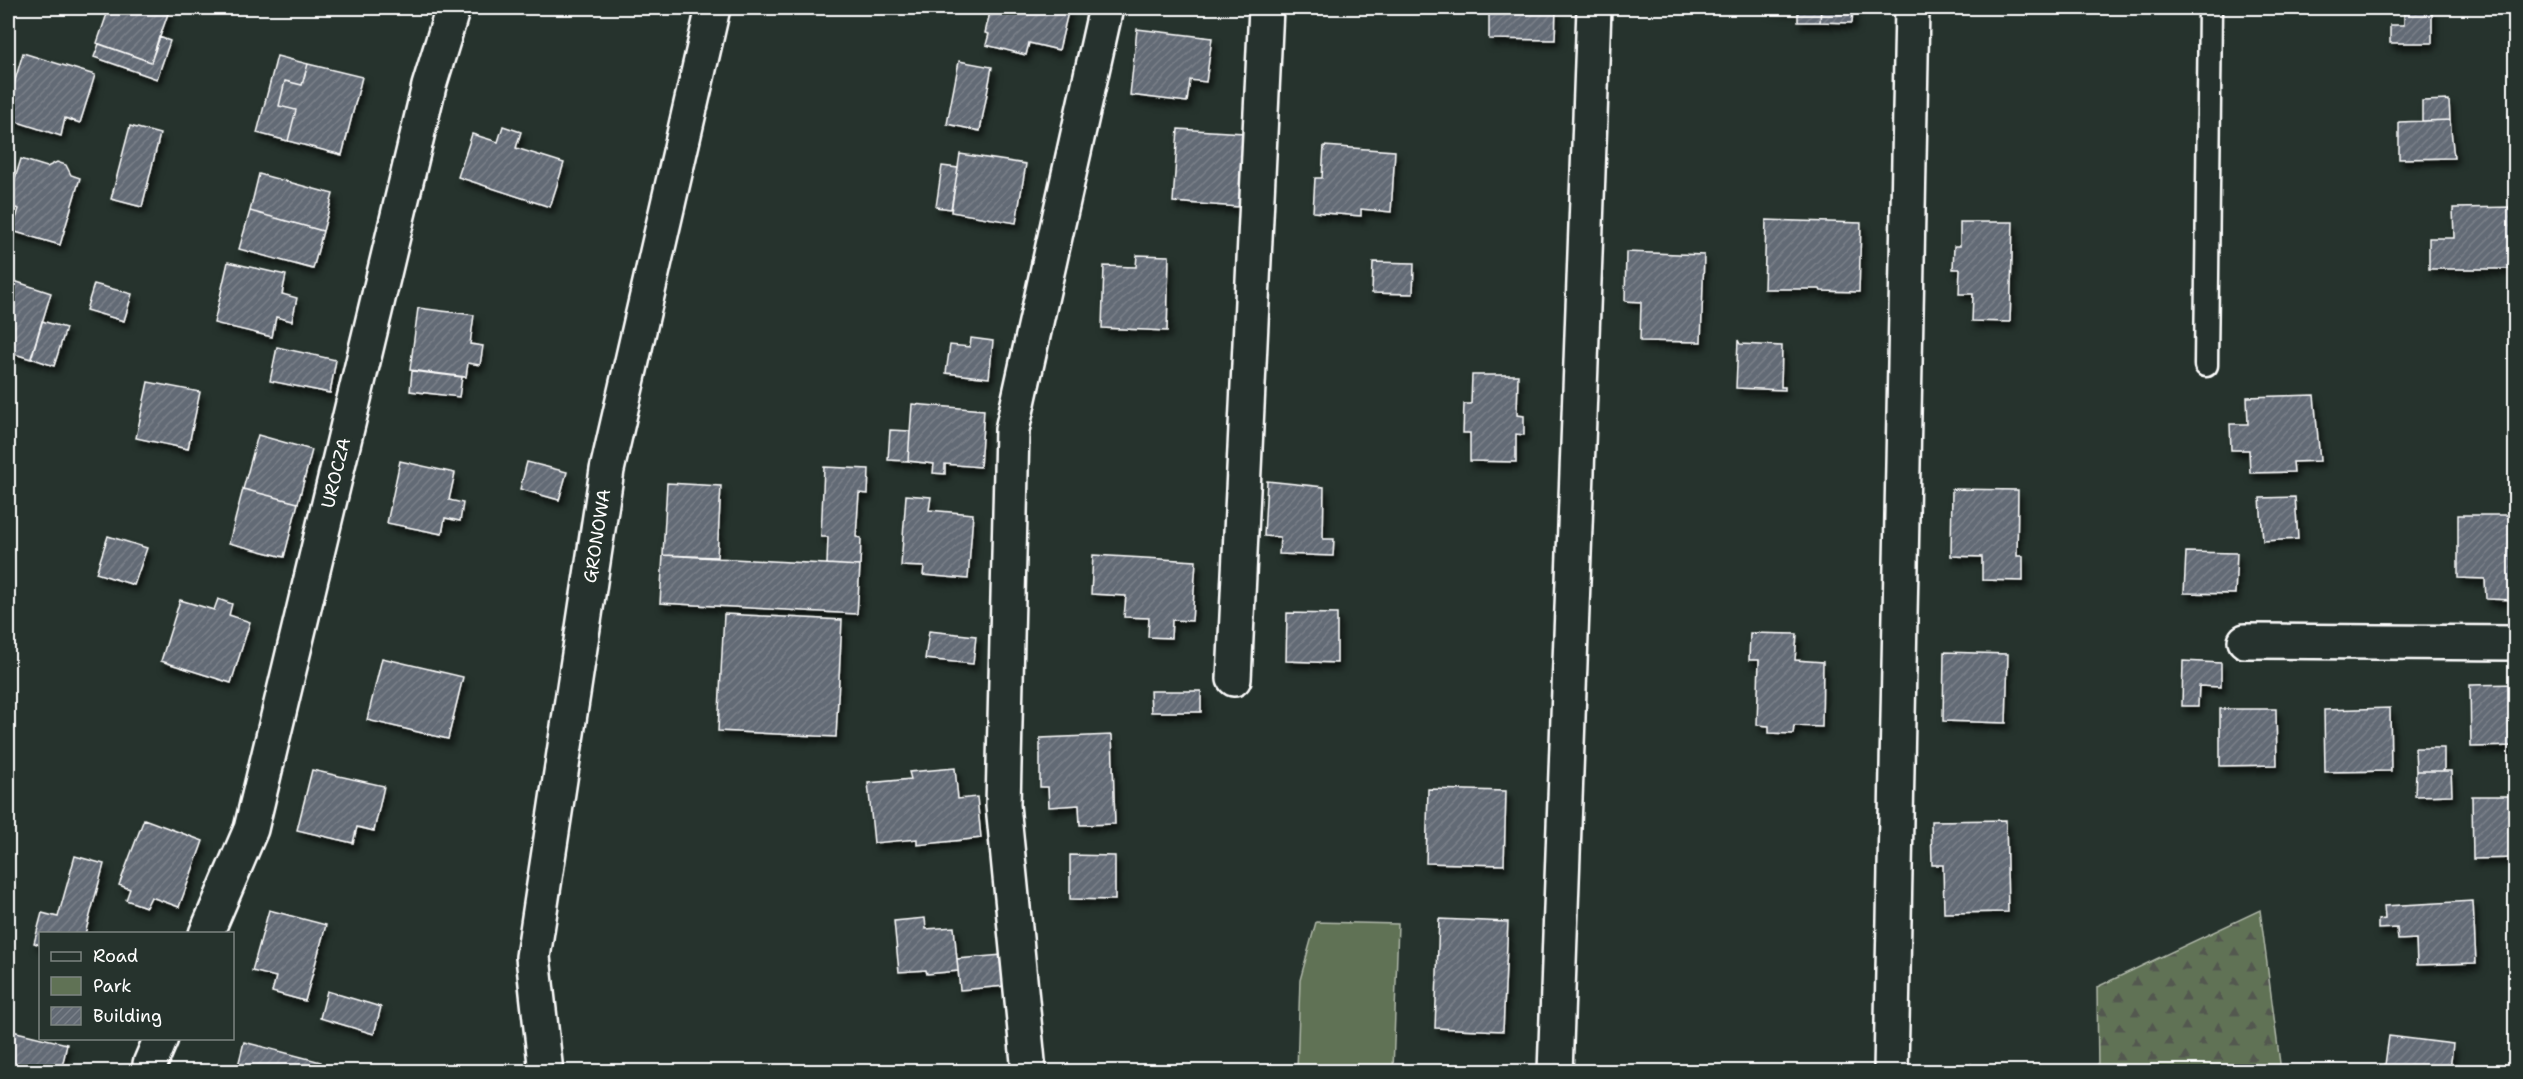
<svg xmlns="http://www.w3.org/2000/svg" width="2523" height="1079" viewBox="0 0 2523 1079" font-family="'Shantell Sans',sans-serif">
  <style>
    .green { fill: #607255; stroke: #b0b8aa; stroke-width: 1.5 }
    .forest { fill: url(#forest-firs); stroke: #b0b8aa; stroke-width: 1.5 }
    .building { fill: url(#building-hatch); stroke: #fff; stroke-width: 1.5; filter: url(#shadow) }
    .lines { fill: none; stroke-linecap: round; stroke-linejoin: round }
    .service-casing { stroke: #fff; stroke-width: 27 }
    .minor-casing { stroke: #fff; stroke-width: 38 }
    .service { stroke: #26332d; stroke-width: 22 }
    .minor { stroke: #26332d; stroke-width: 33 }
    .labels { text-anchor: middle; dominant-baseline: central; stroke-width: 6; stroke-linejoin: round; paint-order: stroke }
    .street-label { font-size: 18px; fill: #fff; stroke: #26332d }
  </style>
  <defs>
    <pattern id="forest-firs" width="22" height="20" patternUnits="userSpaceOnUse" patternTransform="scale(1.5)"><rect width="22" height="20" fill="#607255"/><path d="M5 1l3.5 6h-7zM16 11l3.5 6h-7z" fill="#53594f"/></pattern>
    <pattern id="building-hatch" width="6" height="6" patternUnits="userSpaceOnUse" patternTransform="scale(1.5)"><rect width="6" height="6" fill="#626a74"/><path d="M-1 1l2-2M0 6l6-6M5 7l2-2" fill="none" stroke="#7a8089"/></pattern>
    <filter id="shadow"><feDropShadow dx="3.5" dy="6" stdDeviation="3" flood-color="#0009"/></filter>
  </defs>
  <rect width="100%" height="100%" fill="#26332d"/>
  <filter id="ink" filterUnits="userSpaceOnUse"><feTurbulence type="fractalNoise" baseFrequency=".0167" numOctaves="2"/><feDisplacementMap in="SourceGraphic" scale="12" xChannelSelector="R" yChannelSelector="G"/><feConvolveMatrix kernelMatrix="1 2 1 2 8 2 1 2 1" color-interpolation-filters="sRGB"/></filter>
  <g filter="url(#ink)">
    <path class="green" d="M1316,922l82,2 -5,147h-96l3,-91z"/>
    <path class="forest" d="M2260,910l21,161h-183l-1,-84z"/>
    <path class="building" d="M109,8h61l-19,54 -54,-19z
      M991,8h78l-10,42 -30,-7 -3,12 -40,-10 3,-11 -4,-1z
      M1489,8h67l-1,32 -66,-1z
      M1765,8h56l-1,14h-22v-12z
      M1821,8h32l-1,15 -32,-1z
      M2404,8h28v35h-42v-18h14z
      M1137,29l75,9 -6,44 -16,-2 -3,22 -57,-7z
      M159,37l11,4 -13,38 -63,-22 5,-13 52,18z
      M23,53l72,22 -15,48 -15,-5 -4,18 -53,-17v-15z
      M277,56l31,8 -6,21 -17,-4 -6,25 17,4 -8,31 -31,-8z
      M959,61l33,6 -12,64 -33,-7z
      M308,64l54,13 -20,78 -54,-14 8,-31 -17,-4 6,-25 17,4z
      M2449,100l1,20 -28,1v-20z
      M2450,120l4,38 -55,1v-37z
      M130,126l30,8 -18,73 -31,-8z
      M503,126l18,6 -5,16 48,15 -14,44 -92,-30 14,-43 26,8z
      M1178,129l66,4 -5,74 -66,-5z
      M1324,146l71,5 -4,61 -30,-3v7l-48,-4 2,-34h7z
      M960,154l66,10 -10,59 -65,-11z
      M21,159l26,8 10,-5 9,3 5,10 9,3 -20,67 -48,-14 7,-22 -11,-3v-5z
      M942,166l16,2 -7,41 -15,-2z
      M259,174l74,20 -10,37 -73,-20z
      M2516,207v62h-87v-31h25l-1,-30z
      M250,211l73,20 -10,38 -74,-20z
      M1766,220l95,3 -2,69 -38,-1 -1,-2h-56z
      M1960,222h53l-3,100 -38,-1 1,-27h-14l1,-25h-7l1,-23h6z
      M1626,252l78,3 -3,87 -61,-1 1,-39 -16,-1z
      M1137,255l32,1 -2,75 -65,-3 2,-62 32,1z
      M228,262l58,13 -4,19 15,4 -5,23 -16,-4 -4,20 -58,-14z
      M1373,262l41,1 -1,31 -41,-1z
      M8,279l43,14 -20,66 -23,-7z
      M94,284l38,10 -8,27 -38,-11z
      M418,308l56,7 -4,29 13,2 -3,19 -12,-2 -2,14 -56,-7z
      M42,321l24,7 -12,38 -23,-8z
      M971,338l22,3 -4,37 -43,-5 4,-28 20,2z
      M1738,340l2,4 42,2 -1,41h4v3l-49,-2z
      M277,347l59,13 -6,33 -60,-12z
      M412,371l50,6 -3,20 -49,-6z
      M1472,375h46l-1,40 7,1v19l-8,-1v28l-46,-1v-28h-7l1,-29h7z
      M148,382l52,10 -12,57 -52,-11z
      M2314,395l6,66 -27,1 1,10 -44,1 -1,-23h-18l-1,-26h18l-1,-27z
      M912,404l72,6 -4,57 -35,-3v10l-12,-1 1,-9 -26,-3z
      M890,430l20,1 -2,30 -20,-1z
      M258,435l54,15 -14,53 -55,-14z
      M400,461l55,12 -6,27 14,3 -3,18 -15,-3 -3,16 -55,-11z
      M527,462l40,10 -8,28 -39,-11z
      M824,467l45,2 -1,25 -9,-1 -3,44 5,1 -1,28 -33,-2 1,-27h-7z
      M1267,481l57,6 -1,52h11l-1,17 -54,-2 1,-17 -16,-1z
      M667,483l54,3 -4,71 -54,-2z
      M243,489l55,14 -14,54 -55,-14z
      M1952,489l66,1 -1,66h6v25l-41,-1v-23l-31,-1z
      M906,495l25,2 -2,13 44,4 -5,65 -45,-4 1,-8 -23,-1z
      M2295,497l3,42 -35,2 -3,-43z
      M2458,515h58v85l-30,-1 -1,-20 -27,-1z
      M108,536l39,12 -13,37 -38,-12z
      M2186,552l51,1 -2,41 -51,-1z
      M663,555l197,11 -3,48 -197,-11z
      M1093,555l103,6 -4,60 -20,-1 -1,18 -23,-1 1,-19 -25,-1 2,-21 -35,-2z
      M218,599l14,5 -3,11 21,7 -19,61 -70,-22 19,-61 34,10z
      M1287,613l50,1v49l-51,-2z
      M724,614l118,6 -6,117 -118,-6z
      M929,631l47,5 -3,28 -48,-5z
      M1750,633l47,1 -2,26 28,2 -1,65 -28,-1 -1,8 -24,-1v-7l-12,-1 2,-65h-10z
      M1944,652l64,2 -2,69 -63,-2z
      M382,658l81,19 -15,62 -81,-19z
      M2183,661l38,2v24l-22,-1 -1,20h-16z
      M2516,684v62l-45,1 -1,-62z
      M1150,691h51v21h-50z
      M2390,708l1,63 -66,1 -1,-62z
      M2220,709h56l1,56 -57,1z
      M1112,735l3,89 -35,1 -1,-20 -30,2 -1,-20h-8v-49z
      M2415,748h29v23h-28z
      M955,768l3,31 19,-2 4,41 -64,7v-6l-43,4 -6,-60 43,-4 -2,-7z
      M312,770l72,16 -10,45 -17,-4 -4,16 -56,-13z
      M2416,771h35l1,24 -37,1z
      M1428,789l78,2 -2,74 -78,-2z
      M2472,796h44v62l-43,1z
      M144,819l59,22 -24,66 -28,-10 -5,10 -20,-7 4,-11 -11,-4z
      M2006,820l2,92 -64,1 -1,-48h-11l-1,-44z
      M1070,855l45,1v44l-45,-1z
      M75,856l29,8 -19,70h-45v11l-6,-2 8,-30 16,4z
      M2473,901l3,62 -59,2 -1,-26 -18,1 -1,-12 -19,1v-9l7,-1 -1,-13z
      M269,910l57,15 -21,76 -33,-9 4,-15 -24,-6z
      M925,918l1,11 28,-2 4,44 -31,3 -1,-4 -27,2 -5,-51z
      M1439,919l69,3 -5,109 -68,-3z
      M1002,955l3,31 -45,4 -3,-31z
      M327,991l54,16 -7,27 -54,-16z
      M8,1030l59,14 -6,28h-16l-37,-8z
      M2389,1036l64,8 -3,26 -40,-5 -1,7h-25z
      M244,1042l77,20 -2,10h-87l1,-7 5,1z
      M8,1064l37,8h-37z
      M1971,1064l8,8h-15z"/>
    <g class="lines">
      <defs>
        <path id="service" d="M2206,365l4,-357"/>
        <path id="minor" d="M2245,641l271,2
          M1234,679l32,-671
          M206,934l45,-105 178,-743 24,-78
          M151,1072l-1,-8 11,-26
          M546,1072l-13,-115 74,-487 106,-462
          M1029,1072l-26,-267 9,-375 94,-422
          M1555,1072l39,-1064
          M1891,1072l21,-1064"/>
      </defs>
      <use href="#service" class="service-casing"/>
      <use href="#minor" class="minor-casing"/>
      <use href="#service" class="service"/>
      <use href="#minor" class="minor"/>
    </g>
  </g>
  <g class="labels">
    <g class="street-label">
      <text transform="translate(336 473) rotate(-76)">UROCZA</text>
      <text transform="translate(597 536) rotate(-81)">GRONOWA</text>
    </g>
  </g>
  <rect width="2523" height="1079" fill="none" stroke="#26332d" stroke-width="30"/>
  <rect x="15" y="15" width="2493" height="1049" fill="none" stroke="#fff" stroke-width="2" filter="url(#ink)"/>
  <rect x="39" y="932" width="195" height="108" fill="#26332d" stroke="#7d8581" stroke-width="1.5"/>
  <rect x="51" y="952" width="30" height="9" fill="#26332d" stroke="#7d8581" stroke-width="1.5"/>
  <text x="93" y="962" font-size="18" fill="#ffffff">Road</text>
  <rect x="51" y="977" width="30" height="18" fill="#607255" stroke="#7d8581" stroke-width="1.5"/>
  <text x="93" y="992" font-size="18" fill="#ffffff">Park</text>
  <rect x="51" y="1007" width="30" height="18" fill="url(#building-hatch)" stroke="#7d8581" stroke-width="1.5"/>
  <text x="93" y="1022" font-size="18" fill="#ffffff">Building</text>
</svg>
